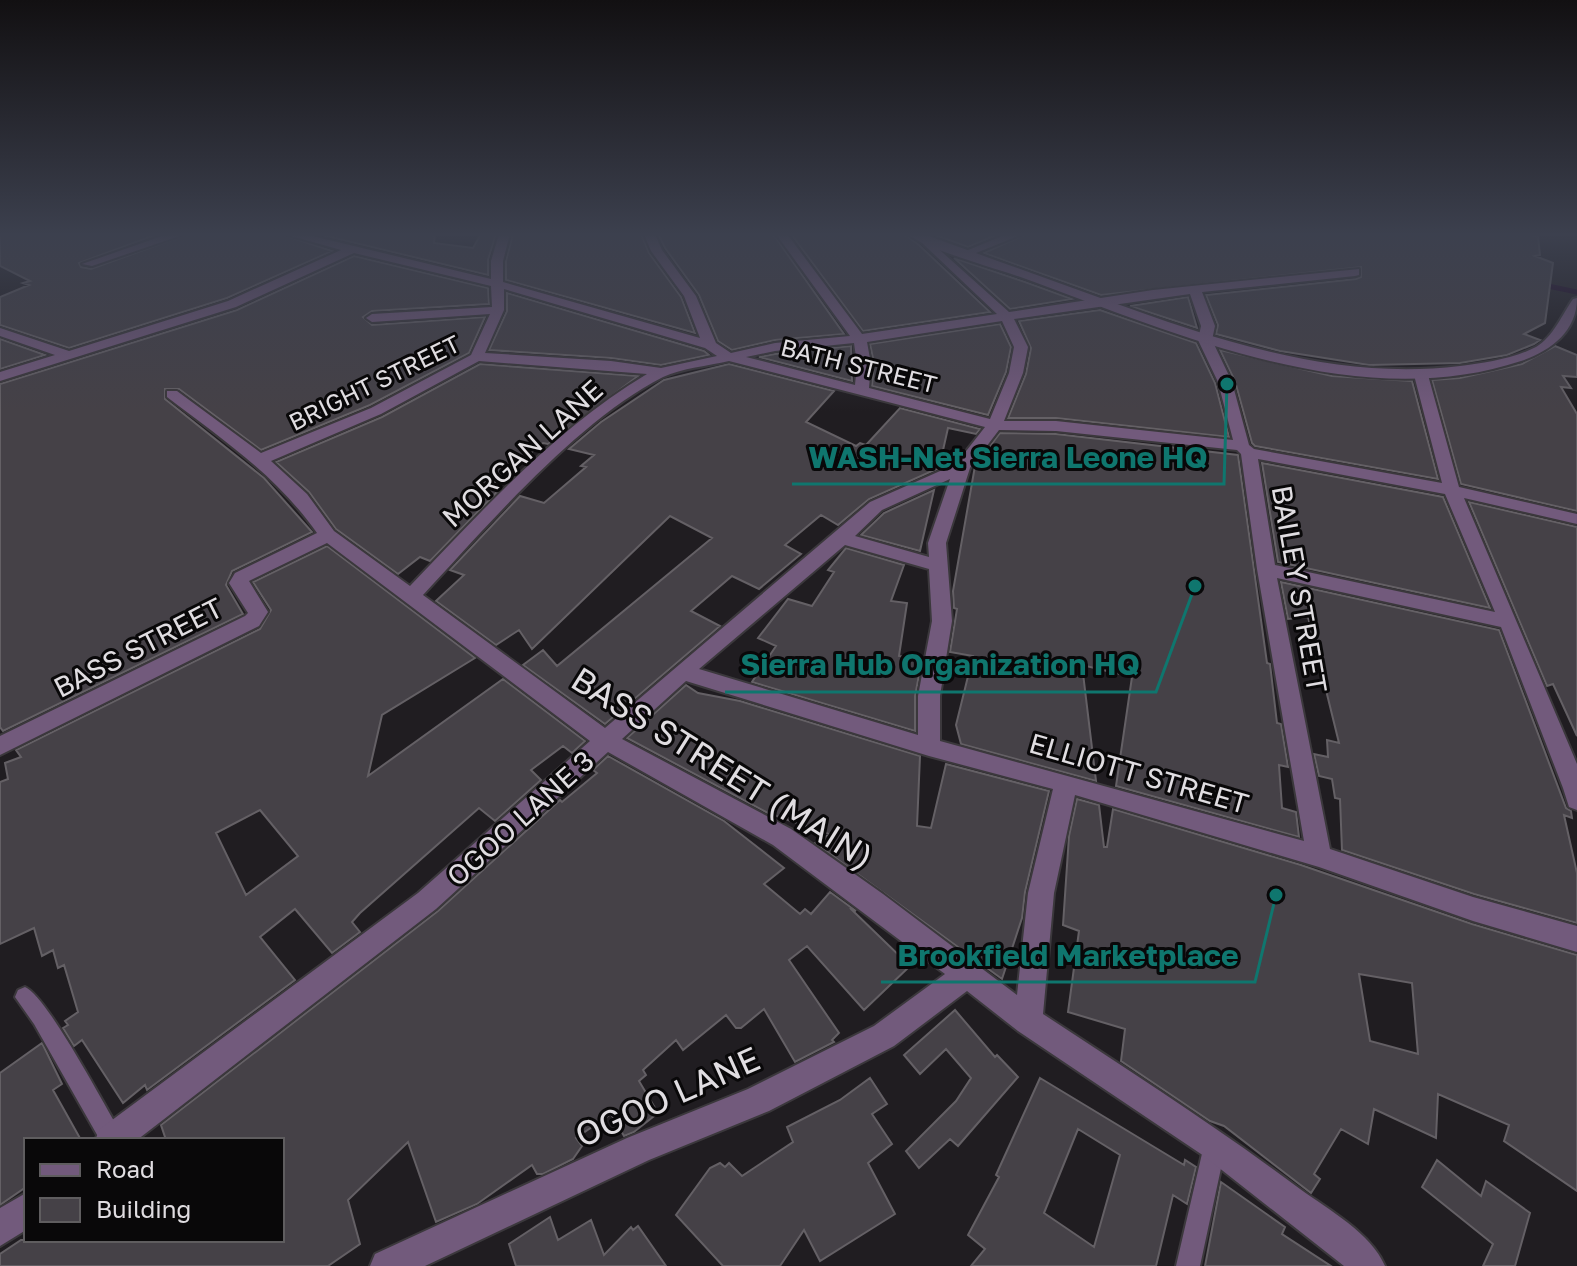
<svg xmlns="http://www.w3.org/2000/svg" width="1577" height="1266" viewBox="0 0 1577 1266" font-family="'Golos Text',sans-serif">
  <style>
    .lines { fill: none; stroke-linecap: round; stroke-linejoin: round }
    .stream { stroke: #180120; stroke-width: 5 }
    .building { fill: #454147; stroke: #646065; stroke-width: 2; fill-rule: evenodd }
    .service-casing { stroke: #3b383c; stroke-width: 4 }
    .minor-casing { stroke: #3b383c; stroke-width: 4 }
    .tertiary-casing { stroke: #3b383c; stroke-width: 4 }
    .service { fill: #725a7c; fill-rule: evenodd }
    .minor { fill: #725a7c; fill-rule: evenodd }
    .tertiary { fill: #725a7c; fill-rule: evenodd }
    .labels { text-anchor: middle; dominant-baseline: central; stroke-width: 6; stroke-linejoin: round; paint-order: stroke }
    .far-street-label { font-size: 24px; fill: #e0dde1; stroke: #090809 }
    .street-label { font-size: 28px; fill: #e0dde1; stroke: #090809 }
    .near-street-label { font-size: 34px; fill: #e0dde1; stroke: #090809 }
    .leader { fill: none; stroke: #0f766e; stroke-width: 3 }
    .callout-dot { fill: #0f766e; stroke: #090809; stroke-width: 3 }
    .callout-label { font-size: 30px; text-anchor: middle; font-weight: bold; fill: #0f766e; stroke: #090809; stroke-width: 6; stroke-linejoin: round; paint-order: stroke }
  </style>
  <rect width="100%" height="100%" fill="#201d21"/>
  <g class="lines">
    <path class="stream" d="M1543,285l34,7"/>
  </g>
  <path class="building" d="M0,234h158l-79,29 2,4 10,2 97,-35h93l51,17 -105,47 -158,50 -69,-23v-28l29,-12 -6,-2 7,-2 -30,-15z
    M318,234h117l-1,9 39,5 8,-14h15l-8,26v15z
    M513,234h128l8,19 32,44 14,36 -189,-53v-19z
    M658,234h115l71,100 -69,6 -43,10 -14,-9 -19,-46 -34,-47z
    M791,234h113l15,11 71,67 -127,19z
    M932,234h67l-31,13z
    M1026,234h503l9,3 2,18 -5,1 18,7 -8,60 -21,11 16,6 -6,4 -27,11 -47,8 -91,2 -89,-14 -64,-17 2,-9 -12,-30 150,-16 5,-2v-10l-260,28 -117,-42z
    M354,256l134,32 1,16 -117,7 -9,6 9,8 113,-8 -16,36 -99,52 -109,45 -82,-61h-14v10l99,79 48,54 -80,39 -6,14 17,29 -240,117 -3,-4v-343l237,-74z
    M954,258l71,24 47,17 -62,10z
    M507,293l197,58 5,4 -48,10 -50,-7 -122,-8 18,-39z
    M1188,297l9,31 -67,-22z
    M1100,310l96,33 19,40 14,54 -173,-19h-48l18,-44 5,-26 -12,-27z
    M1000,324l11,23 -5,25 -18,43 -116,-29 2,-23 -4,-19z
    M0,339l45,16 -45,14z
    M851,346l1,35 -93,-24 16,-3z
    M1555,346l22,9v22l-14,-1 8,12 -10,-1 16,27v97l-116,-27 -29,-104 28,-2 62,-14z
    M1220,350l112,26 80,5 26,98 -183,-33 -3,-3 -17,-62z
    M480,364l158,12 -90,68 -5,-1 -54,44 10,3 -69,71 -10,-4 -22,17 -62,-45 -27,-37 -33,-30 106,-45z
    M729,364l105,27 -28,31 50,24 4,-3 6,2 34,-37 80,21 -4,5 -28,-6 -9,40 -70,31 -31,26 -17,-10 -36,30 16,9 -42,35 -27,-13 -41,35 29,15 -115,98 -82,-59 20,-15 14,16 155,-128 -42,-22 -138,133 -13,-19 -23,15 -60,-44 28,-26 -14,-5 70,-74 24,7 42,-36 -5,-1 13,-11 -25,-6 32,-27 63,-42z
    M1000,433l56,1 182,21 29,208 3,1 7,59 4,1 7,43 -9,-2 3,43 14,4 3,25 -183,-51 16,-109 -50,-12 14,116 -135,-37 -5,-19 17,-69 -23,-4 7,-43 -3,-1 -1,-17 22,-125z
    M1262,463l181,34 47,111 -212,-46z
    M934,490l-14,61 -59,-16 23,-22z
    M1469,502l108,25v209l-24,-52 -6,2z
    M327,546l148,112 -93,57 -14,61 135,-97 82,62 -13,12 -9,-7 -32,24 10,10 -46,41 -16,-13 -119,105 -8,9 8,10 -28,21 -37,-44 -35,28 35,43 -148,110 -2,-5 -22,18 -41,-63 -8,6 -11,-18 5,-3 -3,-4 13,-9 -14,-47 -6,3 -5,-18 -11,6 -8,-28 -34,16v-162l8,-3 -3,-16 16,-6 -5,-7 244,-121 11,-19 -18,-28zM260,810l38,46 -52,39 -30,-62z
    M846,548l58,17 -13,36 16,2 -8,53 23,3 -7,37v35l-163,-49 24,-36 -18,-8 30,-39 24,7 22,-34 -6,-2z
    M1281,582l218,48 67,178 5,3 1,7 -8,-3 13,58v50l-103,-29 -132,-44 -2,-51 -5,-1 -3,-19 -13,-3 -5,-22 14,3 -1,-17 12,3 -31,-126 -20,2z
    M686,685l12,8 42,8 180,55 -3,70 14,2 15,-64 103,27 -24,101 -3,26 -20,61 -187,-136 14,-9 -61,-21 -141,-75z
    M608,756l116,65 60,47 -20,16 36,30 5,-5 6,5 19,-22 26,19 -6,-3 60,58 -46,44 -57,-64 -18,14 50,73 -7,7 2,2 -39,20 -31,-53 -23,19h-5l-10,-13 -43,35 -7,-10 -33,30 3,5 -7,6 19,32 -24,19 -10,4 -13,-22 -35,24 6,8 -9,13 -30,15h-6l-5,-9 -55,39 -41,18 -28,-80 -60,58 12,44 -32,22h-328v-12l21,-14h261v-100h-116l-5,-15 277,-214 122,-111 2,2 35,-29 -4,-3z
    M1077,799l22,6 5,42h3l6,-38 188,56 171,59 105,31v236l-73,-50 5,-16 -71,-31 -2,44 -62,-29 -6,35 -27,-15 -27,45 6,5 -9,14 -87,-67 -14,-5 -89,-60 4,-32 -57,-17 11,-81 -16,-6 6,-89zM1359,974l53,9 6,71 -48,-13z
    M955,1010l40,47 2,-2 21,22 -60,69 -8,-7 -31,29 -13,-17 50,-50 15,-23 -25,-29 -26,25 -16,-19z
    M42,1043l20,41 -9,6 28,50h-55v47l-26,18v-132z
    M870,1078l17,26 -15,10 20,30 -24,19 27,51 -75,47 -16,-31 -24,36h-57l-47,-51 34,-47 10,-5 5,4 4,-4 13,13 51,-34 -6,-15 53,-27z
    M1040,1078l144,87 1,-5 11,7 -9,37 -14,-9 -17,71h-185l14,-17 -17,-14 31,-58 -3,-2zM1078,1129l42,26 -26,92 -50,-34z
    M1437,1160l44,36 5,-15 44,32 -15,53h-32l10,-22 -71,-57z
    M1221,1182l64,45 -3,7 49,32h-126z
    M550,1217l8,23 33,-20 13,35 27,-28 2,3 5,-4 28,40h-150l-7,-22z"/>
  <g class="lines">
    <defs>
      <path id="service" d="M25,987c22,9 79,118 95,144l3,9h-23l-66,-116 -19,-27 3,-7z
        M1215,1134l8,3 3,8 -26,121h-24l28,-121 3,-8z"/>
      <path id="minor" d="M168,234h17l-93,32 -10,-2z
        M284,234h20l187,45v-18l8,-27h11l-7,27v21l197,56 -16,-42 -33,-45 -7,-17h11l7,16 34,46 20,47 15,10 44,-10 75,-7 -74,-102h11l75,100 135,-20 -78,-74v-4l4,-1 86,77 144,-22 206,-21v6l-4,1 -153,16 13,34 -3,14 20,42 17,63 5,4 188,34 -28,-108 7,-4 7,4 31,112 118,27v10l-113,-26 113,266v46l-8,-3 -6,-19 -62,-161 -224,-49 53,271 143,48 104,29v26l-104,-31 -154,-54 -244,-72 -21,98 -11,121c87,57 174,113 257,175 29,21 71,44 85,77h-41l-140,-110 -186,-125 -51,-40 -73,55 -125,65 -120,49 -224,106h-55l5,-12 252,-116 121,-49 126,-63 71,-52 -172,-129 -165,-93 -172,157 -299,231h-42l5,-11 318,-236 172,-152 -263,-198 -78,38 19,31 -9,14 -259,129v-19l245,-120 3,-3 -19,-30 6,-10 82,-40c-40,-57 -95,-94 -150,-136v-6h10l84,62 110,-45 100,-53 19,-41 -118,8 -6,-4 6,-4 120,-7 -1,-21 -137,-33 -118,54 -236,74v-9l55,-17 -55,-19v-8l69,23 159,-50 113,-51zM504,289l201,59 12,8 -56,12 -50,-7 -126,-8 19,-43zM1190,294l11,32 -3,14 20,42 15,58 -177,-19h-52l19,-48 5,-26 -14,-28zM1002,321l12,26 -5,26 -19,46 -121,-31 2,-24 -4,-22zM854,343l3,21 -2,21 -109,-28 29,-6zM479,361l168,13c-91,54 -164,136 -237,212l-76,-55 -27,-37 -36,-33 110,-47zM729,361l256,66 -29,37 -86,38 -265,226 -182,-133c65,-70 155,-175 240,-218 19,-9 45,-11 66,-16zM999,430l57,1 181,19 4,4 16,115 47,272 -364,-100v-45l12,-75 -6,-78 24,-75zM1258,459l187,35 50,118 -220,-47zM950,479l-22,64 1,14 -74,-21 27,-26zM845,545l84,24 3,52 -14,75v39l-219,-66zM686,681l243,75 124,33 -25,104 -11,102 -134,-101 -92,-65 -169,-90z
        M1007,234h16l-52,21 -10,-2z
        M26,1193v37l-26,16v-38z"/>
      <path id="tertiary" d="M907,234h16c61,22 122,44 183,66 113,41 231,81 354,66 24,-3 53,-7 76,-19 17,-10 26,-32 37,-48l4,-1c0,34 -27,53 -56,63 -162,54 -344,-27 -495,-82 -30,-11 -96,-28 -119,-45z"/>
    </defs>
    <use href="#service" class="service-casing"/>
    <use href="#minor" class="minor-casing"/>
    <use href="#tertiary" class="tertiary-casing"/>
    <use href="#service" class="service"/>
    <use href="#minor" class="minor"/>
    <use href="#tertiary" class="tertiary"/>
  </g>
  <linearGradient id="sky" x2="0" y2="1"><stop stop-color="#121012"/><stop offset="0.57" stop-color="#3c404e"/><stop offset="1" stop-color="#3c404e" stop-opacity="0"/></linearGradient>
  <rect width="1577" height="411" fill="url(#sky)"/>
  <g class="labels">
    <g class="far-street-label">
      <text transform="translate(859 365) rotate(14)">BATH STREET</text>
      <text transform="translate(374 382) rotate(-26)">BRIGHT STREET</text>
    </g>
    <g class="street-label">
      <text transform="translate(522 453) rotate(-42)">MORGAN LANE</text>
      <text transform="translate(1300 589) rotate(80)">BAILEY STREET</text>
      <text transform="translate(138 647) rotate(-27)">BASS STREET</text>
      <text transform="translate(1139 773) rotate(16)">ELLIOTT STREET</text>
      <text transform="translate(520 818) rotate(-42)">OGOO LANE 3</text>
    </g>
    <g class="near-street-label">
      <text transform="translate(723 767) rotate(32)">BASS STREET (MAIN)</text>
      <text transform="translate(667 1096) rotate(-24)">OGOO LANE</text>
    </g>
  </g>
  <path class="leader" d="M1227 384L1224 484H792M1195 586L1156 692H725M1276 895L1255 982H881"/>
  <g class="callout-dot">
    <circle cx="1227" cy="384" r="8"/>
    <circle cx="1195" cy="586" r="8"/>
    <circle cx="1276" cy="895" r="8"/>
  </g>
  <g class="callout-label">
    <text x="1008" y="468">WASH-Net Sierra Leone HQ</text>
    <text x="940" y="675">Sierra Hub Organization HQ</text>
    <text x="1068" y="966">Brookfield Marketplace</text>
  </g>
  <rect x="24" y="1138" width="260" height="104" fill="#090809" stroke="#5f5d5f" stroke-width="2"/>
  <rect x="40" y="1164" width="40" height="12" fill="#725a7c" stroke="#5f5d5f" stroke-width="2"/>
  <text x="96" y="1178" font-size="24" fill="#e0dde1">Road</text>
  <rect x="40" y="1198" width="40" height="24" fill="#454147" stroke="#5f5d5f" stroke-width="2"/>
  <text x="96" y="1218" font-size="24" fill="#e0dde1">Building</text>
</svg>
